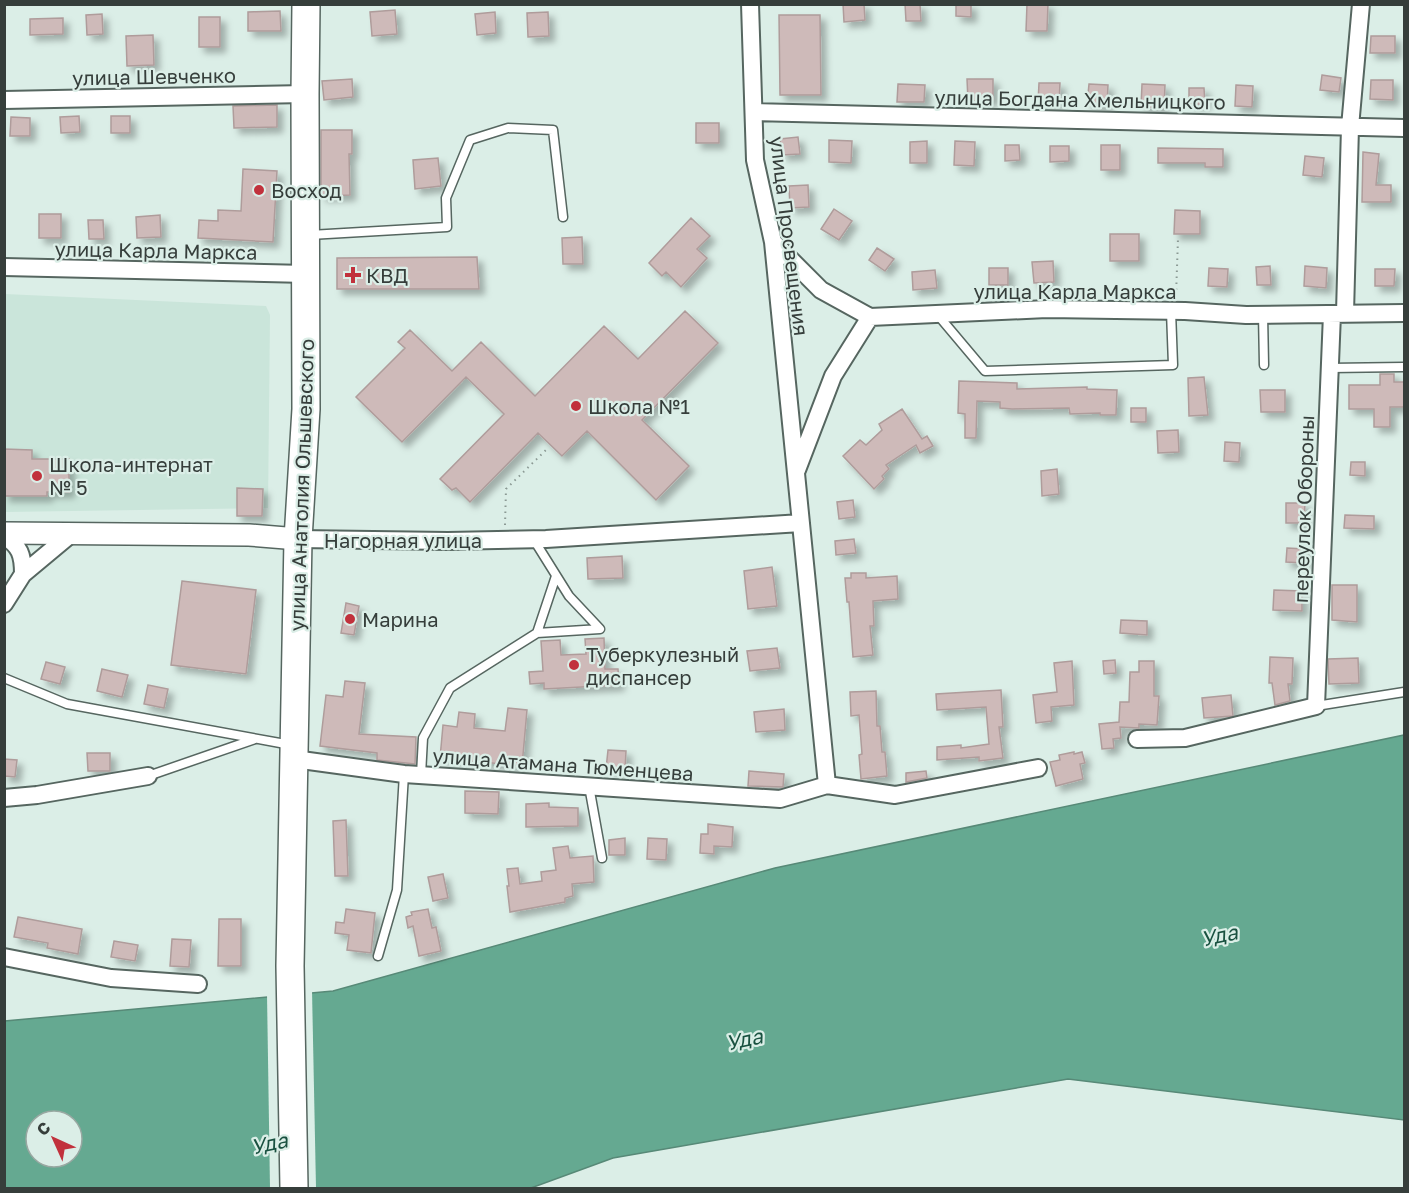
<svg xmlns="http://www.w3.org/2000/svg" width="1409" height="1193" viewBox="0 0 1409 1193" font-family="'Golos Text',sans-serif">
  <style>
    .built { fill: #cae5da }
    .water { fill: #65a991; stroke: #578977; stroke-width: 1.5; fill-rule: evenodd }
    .pier { fill: #dbeee7 }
    .building { fill: #cebab9; stroke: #af9c9b; stroke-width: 1.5; filter: url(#shadow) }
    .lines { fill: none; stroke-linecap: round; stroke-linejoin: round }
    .service-casing { stroke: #566660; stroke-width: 11 }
    .minor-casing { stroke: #566660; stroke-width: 20 }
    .tertiary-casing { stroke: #566660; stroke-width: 24 }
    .trunk-casing { stroke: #566660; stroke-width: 30 }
    .path { stroke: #8b9994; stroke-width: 2; stroke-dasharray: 1.5 4.5; stroke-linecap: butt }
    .service { stroke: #fff; stroke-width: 8 }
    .minor { stroke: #fff; stroke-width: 16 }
    .tertiary { stroke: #fff; stroke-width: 21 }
    .trunk { stroke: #fff; stroke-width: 27 }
    .poi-dot { fill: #c1313c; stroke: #dbeee7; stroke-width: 2 }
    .labels { text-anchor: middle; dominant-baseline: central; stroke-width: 4.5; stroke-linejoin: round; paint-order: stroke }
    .street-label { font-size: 20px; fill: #363e3b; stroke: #dbeee7 }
    .poi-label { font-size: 20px; fill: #363e3b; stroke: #dbeee7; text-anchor: start }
    .water-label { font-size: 21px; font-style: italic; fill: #195140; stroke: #dbeee7 }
  </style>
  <defs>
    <filter id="shadow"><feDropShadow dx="5.5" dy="5.5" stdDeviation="3" flood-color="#0004"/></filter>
  </defs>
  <rect width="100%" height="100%" fill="#dbeee7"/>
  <path class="built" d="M5,294l261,12 4,9 -2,193 -263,4z"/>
  <path class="water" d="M1404,735v385l-336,-41 -455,79 -82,30h-526v-167l328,-30 442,-123zM36,1121h36v36h-36z"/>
  <path class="pier" d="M312,990l4,198h-46l-3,-194z"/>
  <path class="building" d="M843,4h21l1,16 -21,2z
    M905,4h15l1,17h-15z
    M956,4h15v13l-15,-1z
    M1027,4h21l-1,27h-21z
    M395,10l2,24 -25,2 -2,-24z
    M280,11l1,20h-33v-19z
    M495,12l1,21 -19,2 -2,-21z
    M548,12l1,24 -21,1 -1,-24z
    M102,14l1,20 -16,1 -1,-20z
    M779,15h41l1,80h-41z
    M199,17h21v30h-21z
    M63,18v16l-33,1v-16z
    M153,35l1,30 -27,1 -1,-30z
    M1371,36h24v17h-25z
    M1322,75l19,3 -2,14 -19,-2z
    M352,79l1,18 -29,3 -2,-19z
    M967,79h26v21l-25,1z
    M1371,80h22v20l-23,-1z
    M1039,83h21l-1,20h-21z
    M898,84l27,1 -1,17h-27z
    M1089,84l19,1 -1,21 -20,-2z
    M1142,84l23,1 -1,23 -23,-1z
    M1236,85l17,1 -1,21 -17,-1z
    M1189,88h15l1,16h-16z
    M277,105v22l-43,1 -1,-22z
    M79,116l1,16 -19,1 -1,-16z
    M111,116h19v17h-19z
    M11,117l19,1v18h-20z
    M696,123h23v20h-23z
    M321,130h31v24h-3l1,41 -29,1z
    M798,137l2,17 -18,1 -2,-16z
    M829,140l23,1 -1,22 -22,-1z
    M927,141v22h-17v-21z
    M955,141l20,1 -1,24 -20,-1z
    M1005,145h14l1,15 -15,1z
    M1101,145h19v25h-19z
    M1050,146h19v15l-19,1z
    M1158,148l65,1v18h-18v-4h-47z
    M1363,152l16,2 -3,31h15v17h-29z
    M1305,156l19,2 -2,19 -19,-2z
    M438,158l3,28 -26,3 -2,-29z
    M243,169l34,2 -4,71 -75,-4 1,-18 19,1v-11l23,1z
    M808,185l1,22 -19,1 -1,-22z
    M834,209l18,12 -13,19 -18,-11z
    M1175,210l25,1v23h-26z
    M39,214h22v24h-22z
    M160,215l1,22 -24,1 -1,-21z
    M691,218l19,18 -13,13 10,9 -26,29 -15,-15 -4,4 -13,-13z
    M88,220h15l1,19h-15z
    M1110,234h29v27h-29z
    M582,237l1,27h-20l-1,-26z
    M877,248l17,11 -9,12 -16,-11z
    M477,257l2,32h-142v-31z
    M1053,261l1,21 -20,1 -2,-21z
    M1270,266l1,19h-14l-1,-18z
    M1305,266l22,2 -1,20 -22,-2z
    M989,268h19v17h-19z
    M1209,268l19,1 -1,18 -19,-1z
    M1375,269h20l-1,17h-19z
    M935,270l2,18 -24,2 -1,-18z
    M685,311l33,32 -76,77 47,46 -33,34 -69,-69 -25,25 -24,-23 -68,69 -14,-14 -4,2 -12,-11 64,-65 -38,-37 -64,65 -46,-45 49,-49 -7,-6 12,-12 42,41 29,-29 54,54 69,-70 34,33z
    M1380,374h14v8h10v25h-14v20h-16v-18h-25v-24h31z
    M1204,377l4,38 -19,1 -1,-38z
    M959,381l58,2v6l70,-2v2l30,1 -1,25h-16v-2l-30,1 -1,-6 -57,1 -12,-1v-6l-23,-1 -1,37h-11v-24l-7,-1z
    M1260,390h25v22h-24z
    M1131,408h15v14h-15z
    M902,409l20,30 5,-3 6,10 -13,7 -4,-8 -30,20 3,4 -7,7 2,3 -10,10 -31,-33 17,-16 6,5 16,-15 -3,-6z
    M1178,430l1,22 -21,1 -1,-22z
    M1225,442l15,1 -1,19 -15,-1z
    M4,449l28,1v9h37v33h-22v4h-43z
    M1351,462h14v14l-15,-1z
    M1057,469l2,25 -17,2 -1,-25z
    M237,488l26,1 -1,27h-25z
    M853,500l2,17 -16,2 -2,-17z
    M1286,503h19l-1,20h-18z
    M1345,515l29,1v13l-30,-1z
    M854,539l2,14 -20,2 -1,-14z
    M1287,548l18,1 -1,14 -18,-1z
    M622,556l1,22 -35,1 -1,-21z
    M772,567l5,39 -29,3 -4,-38z
    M851,573h15v5l31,-2 1,23 -25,2 1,25h-4l3,29 -20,2 -4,-55h-2l-2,-24h6z
    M182,581l74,9 -10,84 -75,-9z
    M1332,585h25v37l-25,-2z
    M1274,590l28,1v20l-29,-1z
    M346,603l13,3 -5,29 -13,-2z
    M1121,620l26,1v14l-27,-2z
    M604,638l1,31h13l1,16 -75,4v-6l-14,1 -1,-12 14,-1 -2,-30 19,-1 1,15 25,-1 -1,-15z
    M777,648l3,20 -30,3 -3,-20z
    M1270,657l23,1 -1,26h-4l2,17 -15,4 -3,-22h-3z
    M1358,658l1,25 -30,1 -1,-25z
    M1115,660l1,13 -12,1 -1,-13z
    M1072,661l2,44 -23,2 1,14 -16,2 -3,-28 24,-3 -3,-29z
    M1139,661h15v35h5l-2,29 -18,-1v4l-19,-1 1,11 -8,1 1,9 -12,1 -3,-25 20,-2 1,-20h9l1,-30h9z
    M46,662l19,5 -5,17 -19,-5z
    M102,669l26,6 -6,22 -25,-6z
    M345,681l20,2 -6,51 57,3 -1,27 -38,-4v-7l-57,-7 6,-51 17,2z
    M148,685l20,4 -4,19 -20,-4z
    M1001,690l2,37h-4l4,31 -24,3v-4l-42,3v-13l24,-2v3l28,-4 -3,-37 -49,3 -1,-16z
    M876,691l1,35h3l2,26h3l2,24 -26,3 -2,-24 3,-1 -3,-39 -8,1 -1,-24z
    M1231,695l2,21 -29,2 -2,-20z
    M508,708l19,2 -5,56 -82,-8 3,-33 14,2 2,-15 16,2 -1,14 31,3z
    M784,709l1,21 -29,2 -2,-20z
    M608,750l18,1 -1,19 -19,-1z
    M1074,752v2l8,-2 3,11 -5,1 3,15 -27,7 -6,-24 10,-2 -1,-5z
    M87,753h23v18h-22z
    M4,759l13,1 -2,17 -11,-1z
    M749,771l35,3 -1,13 -35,-1z
    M926,771l1,7 -21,4v-9z
    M465,791l34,1 -1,22 -33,-1z
    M549,803v4l29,1v18l-52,1v-23z
    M346,820l2,56h-13l-2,-55z
    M708,824l25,3 -1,20 -18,-1v8l-14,-1 1,-19h7z
    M625,838v17h-16v-15z
    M648,838l19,1 -1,21 -19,-1z
    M568,846l2,12 23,-2 1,26 -22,2 1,12 -8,2v4l-55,10 -3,-26h2l-2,-17 11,-1 2,16 22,-3 -1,-9 15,-2 -3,-22z
    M443,874l5,24 -15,3 -5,-24z
    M346,909l29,4 -4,40 -24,-3 2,-15 -14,-2 1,-11 8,1z
    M428,909l4,19 4,-1 5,24 -22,5 -6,-30 -5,2 -2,-11 6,-2 -1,-3z
    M18,917l64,12 -4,25 -31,-6 1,-5 -34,-6z
    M219,919h22v47h-23z
    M172,939l19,1 -2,27 -19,-1z
    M114,941l24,4 -3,16 -24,-4z"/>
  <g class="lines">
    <defs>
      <path id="service" d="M310,235l137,-8 -1,-29 24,-58 38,-12 45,2 10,87
        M937,314l48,57 188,-6 -2,-54
        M1263,314l1,51
        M1330,368l74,-1
        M534,540l35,56 31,33 -63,4 19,-57
        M4,678l63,26 224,41
        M1316,706l88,-14
        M421,775l2,-37 27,-50 87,-55
        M148,776l107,-37
        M589,786l13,72
        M378,956l19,-66 7,-116"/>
      <path id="minor" d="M750,4l5,156 18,82 54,543
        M4,100l301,-6
        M755,112l649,16
        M773,242l48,48 49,27 177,-8 138,2 61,4 158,-2
        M4,267l302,7
        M1345,313l5,-186 11,-123
        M797,470l36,-94 37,-59
        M4,536c16,10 19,19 19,38
        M298,539l150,2 98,-2 255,-16
        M4,604l19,-30 48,-40
        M1137,739l48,-1 131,-32 16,-392
        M294,759l110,15 376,25 47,-14 68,10 143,-27
        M4,798l33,-3 111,-19
        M4,957l107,21 87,6"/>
      <path id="tertiary" d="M4,533l245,2 49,4"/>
      <path id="trunk" d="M294,1188l-4,-222 8,-427 8,-130 -1,-315 1,-90"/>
    </defs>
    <use href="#service" class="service-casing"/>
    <use href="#minor" class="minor-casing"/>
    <use href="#tertiary" class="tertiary-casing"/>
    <use href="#trunk" class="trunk-casing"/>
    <path class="path" d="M1176,296l2,-57
      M505,525l1,-36 42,-41"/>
    <use href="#service" class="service"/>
    <use href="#minor" class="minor"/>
    <use href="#tertiary" class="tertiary"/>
    <use href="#trunk" class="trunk"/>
  </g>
  <g class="poi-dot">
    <circle cx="259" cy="190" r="6"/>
    <path d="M350 266h6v6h6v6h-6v6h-6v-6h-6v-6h6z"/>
    <circle cx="576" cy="406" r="6"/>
    <circle cx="37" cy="476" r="6"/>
    <circle cx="350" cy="619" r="6"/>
    <circle cx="574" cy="665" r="6"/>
  </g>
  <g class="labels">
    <g class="street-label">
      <text transform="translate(154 76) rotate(-1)">улица Шевченко</text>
      <text transform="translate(1080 99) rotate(1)">улица Богдана Хмельницкого</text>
      <text transform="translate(790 236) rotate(83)">улица Просвещения</text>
      <text transform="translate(156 250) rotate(1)">улица Карла Маркса</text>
      <text x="1075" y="291">улица Карла Маркса</text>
      <text transform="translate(301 485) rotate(-88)">улица Анатолия Ольшевского</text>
      <text transform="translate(1303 509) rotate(-88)">переулок Обороны</text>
      <text x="403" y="540">Нагорная улица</text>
      <text transform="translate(563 764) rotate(4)">улица Атамана Тюменцева</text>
    </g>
    <g class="poi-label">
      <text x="271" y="190">Восход</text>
      <text x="366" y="275">КВД</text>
      <text x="588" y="406">Школа №1</text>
      <text x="49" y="464">Школа-интернат<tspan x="49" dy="23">№ 5</tspan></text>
      <text x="362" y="619">Марина</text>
      <text x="586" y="654">Туберкулезный<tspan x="586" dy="23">диспансер</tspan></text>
    </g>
    <g class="water-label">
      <text transform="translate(1219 935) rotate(-12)">Уда</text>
      <text transform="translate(744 1039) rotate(-12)">Уда</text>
      <text transform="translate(269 1143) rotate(-12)">Уда</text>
    </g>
  </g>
  <rect width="1409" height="1193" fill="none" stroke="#363e3b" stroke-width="12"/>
  <g transform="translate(54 1139) rotate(315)"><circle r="28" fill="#dbeee7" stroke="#99a8a2" stroke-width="1.5"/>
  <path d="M0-4.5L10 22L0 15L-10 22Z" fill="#c1313c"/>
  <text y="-9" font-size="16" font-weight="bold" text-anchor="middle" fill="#363e3b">С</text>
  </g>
</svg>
